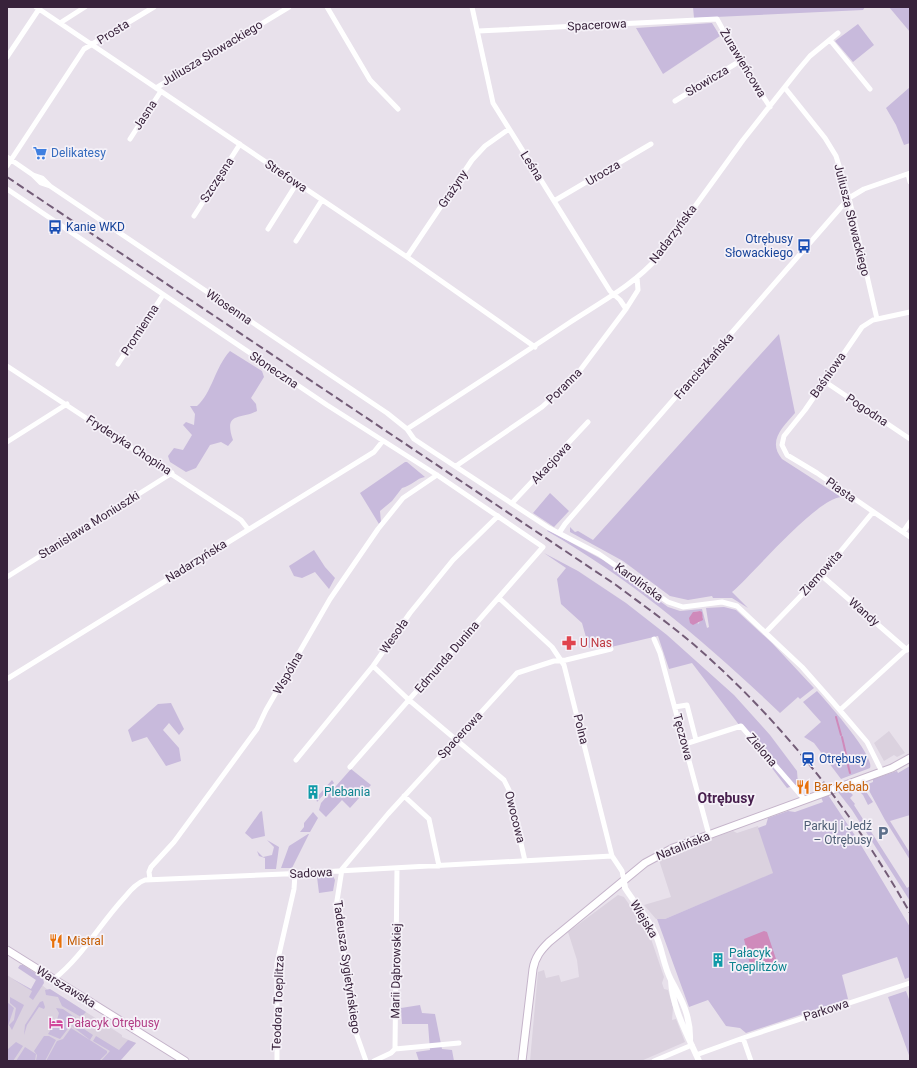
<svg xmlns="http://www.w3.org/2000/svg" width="917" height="1068" viewBox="0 0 917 1068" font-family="Roboto,sans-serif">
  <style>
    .built { fill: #dbd2df }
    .green { fill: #c8badc; fill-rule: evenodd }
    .water { fill: #cf8abb }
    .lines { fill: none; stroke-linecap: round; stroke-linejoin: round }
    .stream { stroke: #cf8abb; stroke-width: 2 }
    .secondary-casing { stroke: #c5b4ca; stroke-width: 9 }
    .minor { stroke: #fff; stroke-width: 5 }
    .tertiary { stroke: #fff; stroke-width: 6 }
    .secondary { stroke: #fff; stroke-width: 7 }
    .rail { stroke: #735c77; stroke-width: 2; stroke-dasharray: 8 4; stroke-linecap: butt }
    .labels { text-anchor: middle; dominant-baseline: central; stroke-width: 3.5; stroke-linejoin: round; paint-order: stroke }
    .street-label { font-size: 12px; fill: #38223b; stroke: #f5f1f8 }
    .shop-label { font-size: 12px; fill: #366cbe; stroke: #f5f1f8; text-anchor: start }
    .transit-label { font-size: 12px; fill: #164399; stroke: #f5f1f8; text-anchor: start }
    .health-label { font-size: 12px; fill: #be3a42; stroke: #f5f1f8; text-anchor: start }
    .food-label { font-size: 12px; fill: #c56008; stroke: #f5f1f8; text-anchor: start }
    .culture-label { font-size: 12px; fill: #0d838f; stroke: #f5f1f8; text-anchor: start }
    .service-label { font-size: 12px; fill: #4e5e75; stroke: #f5f1f8; text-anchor: end }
    .hotel-label { font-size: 12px; fill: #b23c85; stroke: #f5f1f8; text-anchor: start }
    .quarter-label { font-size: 14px; font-weight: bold; fill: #471e4d; stroke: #f5f1f8 }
  </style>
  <rect width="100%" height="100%" fill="#e8e1eb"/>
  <path class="built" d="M889,731l16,22 -8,4 -3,-2 -10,6 -10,-18z
    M758,826l16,47 -109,46h-9l-12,-14 27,-8 -12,-37 14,-7 13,-5h7l2,-4 38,-13 4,2z
    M618,895l6,2 25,36 15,44 -2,6 2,6 4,1 5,17 -1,13 4,-1 9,23 -44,19h-111l8,-89 6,-2 2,8 13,-3 2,7 18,-5 -2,-17 -9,-28z
    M7,975l24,15 5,-10 12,10 2,-1 72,46v2l14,6 -16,18h-113z"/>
  <path class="green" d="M693,7h172l-2,3 -169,8z
    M889,7h21v25z
    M712,23l8,13 -57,38 -27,-46z
    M858,24l16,21 -21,17 -18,-21z
    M910,87v56l-6,2 -8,-20 -10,-17z
    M779,334l16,79c-12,14 -28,28 -13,46l59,38c-26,3 -86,75 -109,95l16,16 -16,-10h-19l-1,-2 -24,4 -18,-4 -47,-35 -53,-29v-5l5,5 3,-1 15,9z
    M230,351l32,20 2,6 -13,21 5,6 1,7c-16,9 -34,0 -24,29l-5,6 -7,-4 -11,3 -14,23 -10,4 -16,-10 -2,-6 6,-8 9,2 9,-15 -9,-10 3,-3 8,3 1,-11 -5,-8h7c15,-13 18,-39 33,-55z
    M405,462h2l18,15c-8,1 -14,9 -23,11l-10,13 -12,10 1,11 -2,2 -19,-31z
    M550,493l19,18 -15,16 -21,-14z
    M548,530l55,30 65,47 12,4 22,-2 5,19 2,-1 -3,-19 18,-1 12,3 36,33 42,45 -14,11 -2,-2 -18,16c-72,-69 -146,-132 -233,-182zM700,611l3,7 -5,6 -5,-12z
    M314,550l11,17 10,11 -6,11 -14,-17 -13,6 -8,-2 -5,-10z
    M544,553l34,18 48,32 41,32 67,60 36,40 27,36 1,13 -11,4 -95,-125 -23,6 -11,-33 -47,11 -4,-4 -18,5 -7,-25 -21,-19 -4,-25 9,-11z
    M817,691c10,11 58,65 53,77l-29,11 -27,-36 -10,-6 17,-15 -18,-20z
    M171,703l13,26 -5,6 -10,-12 -6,7 16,18 2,13 -15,5 -19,-29 -15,5 -4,-12 30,-26z
    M910,766v49l-20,6 20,32v7l-25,-40 -19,-35 7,-3v-3l24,-8 1,2z
    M351,769l20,16 -21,23 -8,-8 -16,17 -7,-7 2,-7z
    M332,780l2,3 -17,19 -1,-4z
    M861,786l2,1 10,15 -5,3 -5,-10 -6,-6z
    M847,789l6,6 -3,3 5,6 -1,1 53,83 3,-2v15l-58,-91 -14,-18z
    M828,795l30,45 52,87v50l-5,2 -8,-22 -55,18 6,24 -102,34 -6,-5 -14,-2 -18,-26 -19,7 -32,-88h8l108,-46 -15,-45 8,-3 2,-7 20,-7 7,1 28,-10 -2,-5z
    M262,811l3,25 -13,3 -7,-6 15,-21z
    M313,812l5,6 -8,14h-10l4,-5v-4z
    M308,834h1l-17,34h-11l8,-22z
    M267,840l12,7 -3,22h-11v-3h-23h23v-8l-6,-2 -2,-5 6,6 9,-2 2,-8z
    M333,876l2,4 -2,11 -14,2 -2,-16z
    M20,965h3l20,13 1,5 -11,17 -4,-3 3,-6 -21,-13 20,11 5,-9 -18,-12z
    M50,989l36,23 -5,5 -19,-11 -4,-9 -12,-2 -1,-5z
    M906,991l4,11v56l-22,-61z
    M10,997l14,8 -12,25 -3,-5 5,-5 2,-12 -6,-5z
    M43,1001l2,6 -1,2 -5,-2 -12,18 -3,10 1,-10 15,-23z
    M7,1002l7,6 -7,21z
    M420,1005l2,8 13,1 7,35 10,1 2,11h-35l-3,-9 14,-2 -2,-26h-26l-1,-16z
    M56,1008l7,1 13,9 -16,21 -12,-5 9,-14 2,-7z
    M77,1019l3,2 -2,4 15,10 -3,5 -18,-14z
    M71,1028l36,23v2l-8,8h-53l11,-20 6,-2z
    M44,1036h5l7,4 -11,21h-9l1,-6 -3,-4z
    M96,1036l23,14 9,-10 8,3 -16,18h-19l9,-10 -17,-10z
    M16,1042l7,4 -10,15h-6v-11z
    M25,1047l11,7 -1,7h-19z"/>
  <path class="water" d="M700,611l2,1 1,8 -10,5 -3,-2 -1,-5 4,-6z
    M764,931l3,1 10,30 -10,5 -15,1 -2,-3 -6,-26z"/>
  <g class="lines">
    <path class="stream" d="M836,717l5,18
      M842,737l6,26
      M848,765l2,8"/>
    <defs>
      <path id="secondary" d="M7,950l178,111
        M522,1061l11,-92c2,-12 8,-19 16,-27l96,-79 28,-15 219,-80 18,-10"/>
    </defs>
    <use href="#secondary" class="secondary-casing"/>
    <path class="minor" d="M36,7l371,250 128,90
      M327,7l43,73 28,29
      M472,7l21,96 117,188 10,9 6,9
      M60,23l25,-16
      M478,31l239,-12 23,42 30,46
      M830,40l40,49
      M7,57l32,-48
      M156,88l133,-81
      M785,88l40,50 11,18 13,42 28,121
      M675,101l65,-40
      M130,139l31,-48
      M7,157l26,18 9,3 8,8 337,227 20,16 7,10 18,12 117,77 50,26 69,48 15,5 39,-5 15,4 65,61 30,34 35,41 15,30
      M7,166l77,-117 70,-42
      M908,174l2,8
      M33,175l8,8 9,3
      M7,189l320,216 110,70 106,72 -193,220
      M554,201l97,-57
      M194,216l46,-72
      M268,229l29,-46
      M296,241l26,-41
      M407,257l65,-97 13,-14 24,-17
      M910,312l-37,8 -11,7 -57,83 -21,26 -2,9 5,10 30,18 93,64
      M118,364l45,-69
      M7,366l234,154 7,9
      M824,381l86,58
      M407,429c54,-35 108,-70 162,-106 32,-21 65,-38 90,-67l84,-116 56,-71 11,-13 28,-23
      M7,442l60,-38
      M456,466l86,-59 33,-30 51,-68 12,-19 -1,-13
      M512,503l76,-81
      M903,532l7,-10
      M559,533l6,-9 284,-326 15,-9 46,-16
      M821,575l86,75
      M7,577l165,-104
      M499,598l53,49 12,18 48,191 10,15 2,10
      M766,632l55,-57 52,-63
      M654,639l6,14 49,182
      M373,666l36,34 95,80 5,10 16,71
      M7,679l367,-227 8,-10
      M675,707l12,-2 9,35
      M840,710l70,-64
      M685,744l56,-18 64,74
      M296,760l77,-94 37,-53 43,-53 45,-44
      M404,796l25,23 10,47
      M150,879l-1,-7 2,-5 23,-25 83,-113 9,-19 64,-111 48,-70 25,-31 34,-23
      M54,979c28,-22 46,-55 70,-81 6,-7 12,-15 21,-18l139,-6 328,-18
      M743,1038l167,-55
      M395,1049l64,-6
      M696,1055l47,-17 8,23
      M277,1061v-98l17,-74 1,-15
      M366,1061l-10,-28 -20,-126 6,-38 46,-55 129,-141 37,-12 12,-1 45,-11
      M374,1061l17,-8 4,-4 2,-181
      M654,1061l38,-16"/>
    <path class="tertiary" d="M624,881l1,7c9,14 21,28 29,43 8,15 9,34 17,49 11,20 20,37 19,61
      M671,980c1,28 17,56 28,81"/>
    <use href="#secondary" class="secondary"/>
    <path class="rail" d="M7,177l609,408c28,21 57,41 84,65 85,75 154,164 210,263"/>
  </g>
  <defs>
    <symbol id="supermarket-bare" viewBox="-9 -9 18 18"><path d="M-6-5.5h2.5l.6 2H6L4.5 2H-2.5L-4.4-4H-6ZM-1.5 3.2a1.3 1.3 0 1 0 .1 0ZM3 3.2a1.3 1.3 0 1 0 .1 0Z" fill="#3f7fe0" stroke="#f5f1f8" stroke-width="2.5" paint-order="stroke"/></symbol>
    <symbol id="bus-bare" viewBox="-9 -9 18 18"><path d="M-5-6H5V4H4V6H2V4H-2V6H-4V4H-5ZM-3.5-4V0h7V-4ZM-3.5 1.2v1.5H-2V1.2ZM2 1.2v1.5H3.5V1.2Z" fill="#1a4fb4" stroke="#f5f1f8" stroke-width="2.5" paint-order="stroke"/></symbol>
    <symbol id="pharmacy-bare" viewBox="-9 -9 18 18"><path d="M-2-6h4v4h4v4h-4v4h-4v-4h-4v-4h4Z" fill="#e0444e" stroke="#f5f1f8" stroke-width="2.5" paint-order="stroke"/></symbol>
    <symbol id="station-bare" viewBox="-9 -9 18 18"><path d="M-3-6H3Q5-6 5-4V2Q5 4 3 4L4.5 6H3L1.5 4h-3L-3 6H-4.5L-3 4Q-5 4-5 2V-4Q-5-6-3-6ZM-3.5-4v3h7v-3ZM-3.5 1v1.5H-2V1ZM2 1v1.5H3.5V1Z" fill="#1a4fb4" stroke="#f5f1f8" stroke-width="2.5" paint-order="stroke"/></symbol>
    <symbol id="restaurant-bare" viewBox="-9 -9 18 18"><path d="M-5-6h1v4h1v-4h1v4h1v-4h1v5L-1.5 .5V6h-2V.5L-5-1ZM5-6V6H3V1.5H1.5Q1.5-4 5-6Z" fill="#e8710a" stroke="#f5f1f8" stroke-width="2.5" paint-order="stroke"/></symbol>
    <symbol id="building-bare" viewBox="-9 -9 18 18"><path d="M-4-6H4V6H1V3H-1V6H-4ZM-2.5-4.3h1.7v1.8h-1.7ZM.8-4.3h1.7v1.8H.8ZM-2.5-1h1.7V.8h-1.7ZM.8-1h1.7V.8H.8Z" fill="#0f9aa8" stroke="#f5f1f8" stroke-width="2.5" paint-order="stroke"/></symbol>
    <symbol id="parking-bare" viewBox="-9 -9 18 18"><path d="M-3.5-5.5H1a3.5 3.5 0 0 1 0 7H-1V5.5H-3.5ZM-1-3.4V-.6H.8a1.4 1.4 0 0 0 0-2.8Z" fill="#5c6f8a" stroke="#f5f1f8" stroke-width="2.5" paint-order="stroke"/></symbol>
    <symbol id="hotel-bare" viewBox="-9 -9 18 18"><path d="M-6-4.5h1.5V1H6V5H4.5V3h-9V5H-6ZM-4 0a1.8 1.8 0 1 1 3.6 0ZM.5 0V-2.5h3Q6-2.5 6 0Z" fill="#d1479c" stroke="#f5f1f8" stroke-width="2.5" paint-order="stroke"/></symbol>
  </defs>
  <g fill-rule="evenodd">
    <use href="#supermarket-bare" x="30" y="143" width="20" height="20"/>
    <use href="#bus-bare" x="45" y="217" width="20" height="20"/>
    <use href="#bus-bare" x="794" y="236" width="20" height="20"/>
    <use href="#pharmacy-bare" x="559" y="633" width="20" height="20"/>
    <use href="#station-bare" x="798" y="749" width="20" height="20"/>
    <use href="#restaurant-bare" x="793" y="777" width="20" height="20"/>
    <use href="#building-bare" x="303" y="782" width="20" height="20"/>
    <use href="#parking-bare" x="873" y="823" width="20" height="20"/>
    <use href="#restaurant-bare" x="46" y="931" width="20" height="20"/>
    <use href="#building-bare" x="708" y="950" width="20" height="20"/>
    <use href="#hotel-bare" x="46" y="1013" width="20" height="20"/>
  </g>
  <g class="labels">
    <g class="street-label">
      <text transform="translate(597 25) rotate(-3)">Spacerowa</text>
      <text transform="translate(113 32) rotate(-32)">Prosta</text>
      <text transform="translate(212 53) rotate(-31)">Juliusza Słowackiego</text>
      <text transform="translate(743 63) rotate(59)">Żurawieńcowa</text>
      <text transform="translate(707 81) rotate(-31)">Słowicza</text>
      <text transform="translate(145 115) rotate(-57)">Jasna</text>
      <text transform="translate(532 166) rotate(58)">Leśna</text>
      <text transform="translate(603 173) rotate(-31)">Urocza</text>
      <text transform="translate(286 176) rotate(34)">Strefowa</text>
      <text transform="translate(217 180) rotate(-57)">Szczęsna</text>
      <text transform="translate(453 189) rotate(-56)">Grażyny</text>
      <text transform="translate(852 220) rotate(76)">Juliusza Słowackiego</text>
      <text transform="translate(673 234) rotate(-53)">Nadarzyńska</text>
      <text transform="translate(229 307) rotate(34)">Wiosenna</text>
      <text transform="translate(140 330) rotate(-57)">Promienna</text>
      <text transform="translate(704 366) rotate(-49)">Franciszkańska</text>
      <text transform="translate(274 370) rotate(34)">Słoneczna</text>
      <text transform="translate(828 375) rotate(-55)">Baśniowa</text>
      <text transform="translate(564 386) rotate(-45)">Poranna</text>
      <text transform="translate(867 410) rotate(34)">Pogodna</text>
      <text transform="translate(129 445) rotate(33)">Fryderyka Chopina</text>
      <text transform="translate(551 463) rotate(-47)">Akacjowa</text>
      <text transform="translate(841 490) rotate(35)">Piasta</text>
      <text transform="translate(89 525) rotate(-32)">Stanisława Moniuszki</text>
      <text transform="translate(196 561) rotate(-32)">Nadarzyńska</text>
      <text transform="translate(821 573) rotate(-48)">Ziemowita</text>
      <text transform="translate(639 582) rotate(36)">Karolińska</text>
      <text transform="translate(864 612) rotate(41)">Wandy</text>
      <text transform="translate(394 636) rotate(-55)">Wesoła</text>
      <text transform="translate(447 657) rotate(-49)">Edmunda Dunina</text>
      <text transform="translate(288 673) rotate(-60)">Wspólna</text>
      <text transform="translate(581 729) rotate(76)">Polna</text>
      <text transform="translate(460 735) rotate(-47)">Spacerowa</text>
      <text transform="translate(683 737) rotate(75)">Tęczowa</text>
      <text transform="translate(762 750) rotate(49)">Zielona</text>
      <text transform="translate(515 817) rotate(76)">Owocowa</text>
      <text transform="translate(683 846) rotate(-22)">Natalińska</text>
      <text transform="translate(311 873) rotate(-3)">Sadowa</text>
      <text transform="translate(644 919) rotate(59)">Wiejska</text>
      <text transform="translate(347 967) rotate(82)">Tadeusza Sygietyńskiego</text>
      <text transform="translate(396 971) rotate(-89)">Marii Dąbrowskiej</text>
      <text transform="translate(66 987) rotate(32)">Warszawska</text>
      <text transform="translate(278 1003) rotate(-88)">Teodora Toeplitza</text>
      <text transform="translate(826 1010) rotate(-18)">Parkowa</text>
    </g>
    <g class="shop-label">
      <text x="51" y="153">Delikatesy</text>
    </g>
    <g class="transit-label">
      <text x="66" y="227">Kanie WKD</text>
      <text x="793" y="239" text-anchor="end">Otrębusy<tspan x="793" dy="14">Słowackiego</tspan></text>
      <text x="819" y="759">Otrębusy</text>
    </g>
    <g class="health-label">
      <text x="580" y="643">U Nas</text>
    </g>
    <g class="food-label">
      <text x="814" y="787">Bar Kebab</text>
      <text x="67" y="941">Mistral</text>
    </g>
    <g class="culture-label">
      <text x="324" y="792">Plebania</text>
      <text x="729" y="953">Pałacyk<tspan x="729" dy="14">Toeplitzów</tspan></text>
    </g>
    <g class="service-label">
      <text x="872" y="826">Parkuj i Jedź<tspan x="872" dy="14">– Otrębusy</tspan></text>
    </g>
    <g class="hotel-label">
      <text x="67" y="1023">Pałacyk Otrębusy</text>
    </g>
    <g class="quarter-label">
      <text x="726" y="798">Otrębusy</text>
    </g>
  </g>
  <rect width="917" height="1068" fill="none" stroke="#38223b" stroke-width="16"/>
</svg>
